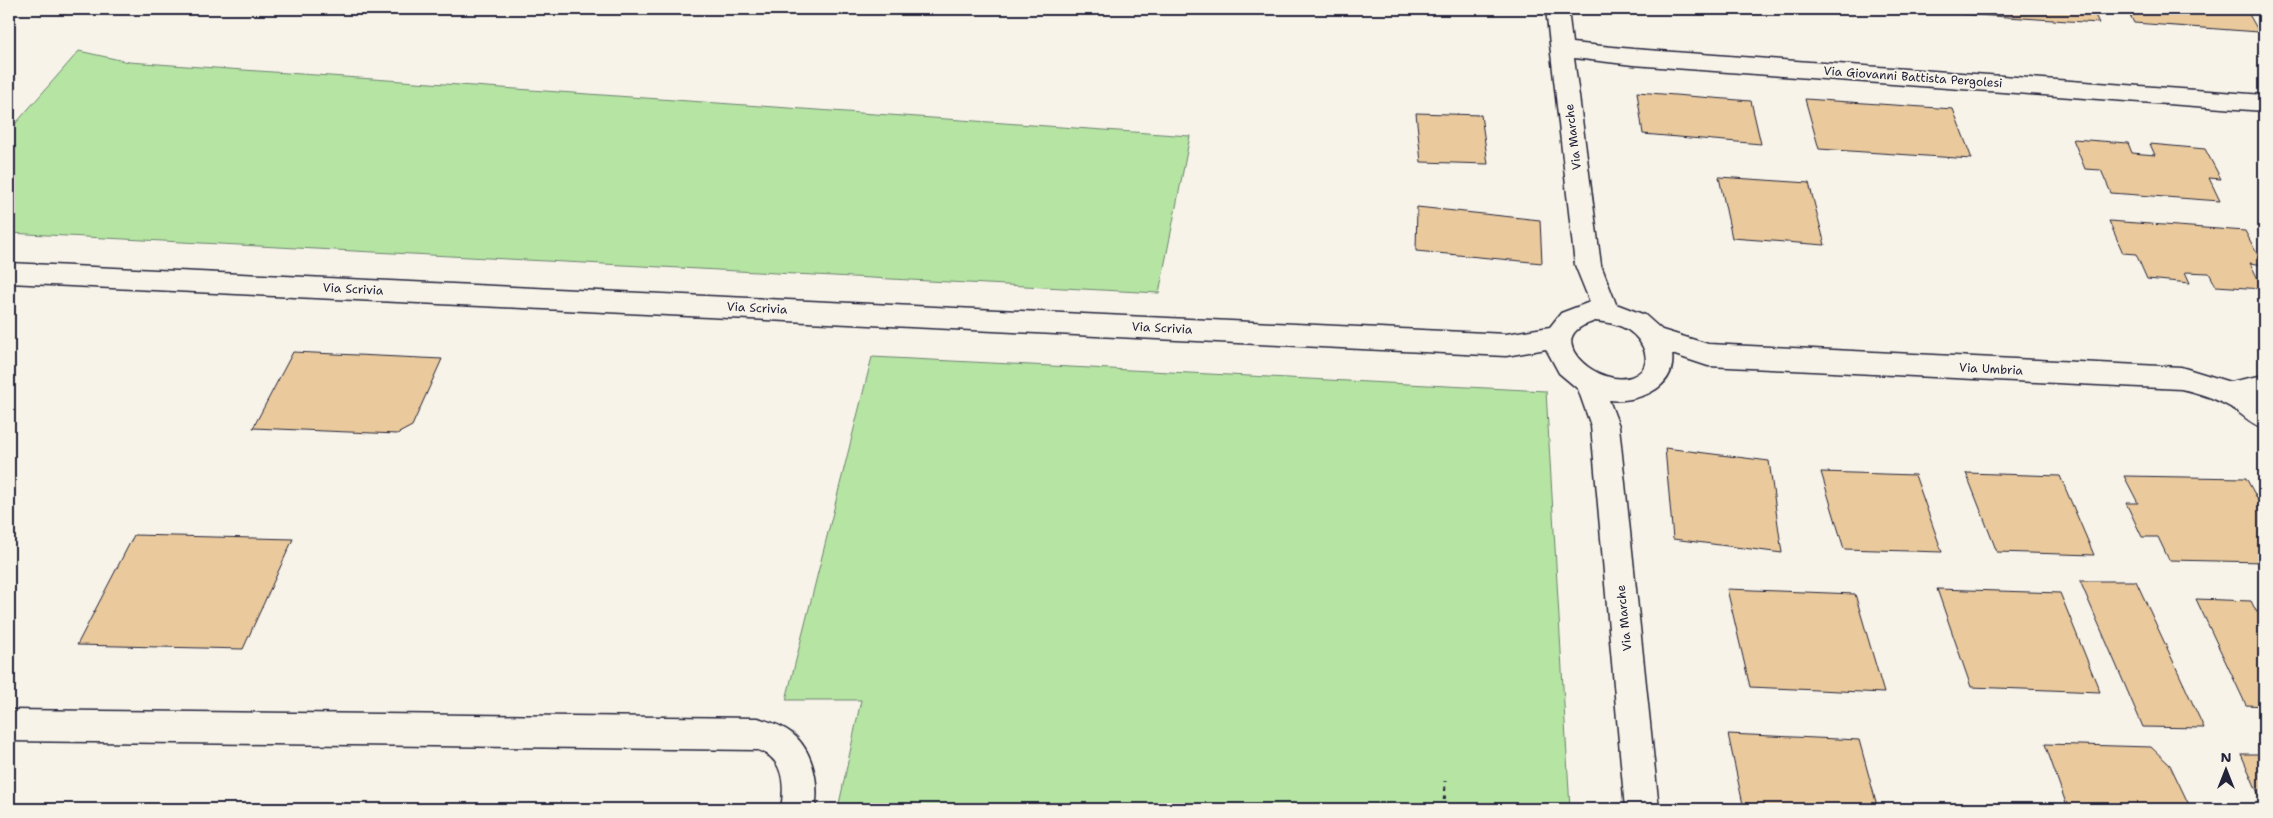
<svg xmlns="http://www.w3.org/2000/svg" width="2273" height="818" viewBox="0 0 2273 818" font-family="'Shantell Sans',sans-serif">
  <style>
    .green { fill: #b6e4a3; stroke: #6c836f }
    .building { fill: #eaca9c; stroke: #22223b }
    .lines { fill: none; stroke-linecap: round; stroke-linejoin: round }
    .minor-casing { stroke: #22223b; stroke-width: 3 }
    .path { stroke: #22223b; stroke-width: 3; stroke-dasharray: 4.5 4.5; stroke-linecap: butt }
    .minor { fill: #f7f3e8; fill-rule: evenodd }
    .labels { text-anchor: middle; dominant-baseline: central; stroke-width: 4; stroke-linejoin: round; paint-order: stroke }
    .street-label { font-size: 12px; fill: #22223b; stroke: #f7f3e8 }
  </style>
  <rect width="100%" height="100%" fill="#f7f3e8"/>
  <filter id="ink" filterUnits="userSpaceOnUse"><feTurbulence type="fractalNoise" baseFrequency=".02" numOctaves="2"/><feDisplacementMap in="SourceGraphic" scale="10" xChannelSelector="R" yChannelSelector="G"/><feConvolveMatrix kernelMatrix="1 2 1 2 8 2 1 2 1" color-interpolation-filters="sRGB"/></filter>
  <g filter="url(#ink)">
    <path class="green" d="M79,51l50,11 1061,74 -31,157 -1150,-60v-102z
      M872,357l674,34 24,418h-732l23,-109h-75z"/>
    <path class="building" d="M1958,9h134l7,14 -138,-9z
      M2127,9h119l13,23 -125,-9z
      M1637,92l114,9 10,43 -118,-10z
      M1805,99l148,10 19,50 -153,-10z
      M1416,113l65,2 7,49 -67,-2z
      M2073,139l55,4 4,10 23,2 -5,-11 55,5 16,30 -12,-1 11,23 -109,-8 -10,-23 -16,-1z
      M1719,177l90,6 16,62 -93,-7z
      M1417,207l123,13 2,43 -126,-12z
      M2109,221l136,10 18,34 -13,-2 13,26 -47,-3 -7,-13 -24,-1 5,11 -43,-4 -11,-25 -13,-1z
      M293,352l149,7 -30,67 -15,8 -144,-6z
      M1665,448l104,13 13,92 -109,-14z
      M1821,472l94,3 27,77 -98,-3z
      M1966,473l94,3 34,79 -97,-3z
      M2124,476l122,2 18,33v51l-95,-2 -11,-23h-16l-16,-34h12z
      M134,535l159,4 -50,110 -166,-4z
      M2080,581h56l68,147 -61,-1z
      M1727,589l128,5 29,99 -134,-6z
      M1937,589l123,4 40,99 -129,-5z
      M2196,599l55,2 5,10h8v95l-18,-1z
      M1728,734l131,6 19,69h-134z
      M2045,744l106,3 19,18 21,44h-123z
      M2241,754h23v53z"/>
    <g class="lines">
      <defs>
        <path id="minor" d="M1546,9h22l4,34 61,6 631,46v16l-631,-46 -59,-7 27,207 15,39 29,11 17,15 46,14 473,23 49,15 34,-7v22l-4,1 4,3v27c-12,-3 -20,-12 -30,-19 -17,-10 -34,-16 -53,-20l-473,-23 -36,-12c5,35 -36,49 -63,46l10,26 40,383h-34l-34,-383 -13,-37 -19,-16 -13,-24 -40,7 -1497,-73v-20l1497,71 44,-7 11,-14 29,-11 -15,-37zM1595,321c12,1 23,3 33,9 17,11 28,38 3,47 -31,10 -81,-32 -50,-50 4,-3 10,-4 14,-6z
          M9,710l749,8c9,3 20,6 29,12 25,15 33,52 28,79h-34c4,-23 3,-51 -23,-59l-749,-9z"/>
      </defs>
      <use href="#minor" class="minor-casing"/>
      <path class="path" d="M1444,809l1,-28"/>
      <use href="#minor" class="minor"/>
    </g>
  </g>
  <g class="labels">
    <g class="street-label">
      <text transform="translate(1913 77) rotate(4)">Via Giovanni Battista Pergolesi</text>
      <text transform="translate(1573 137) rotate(-97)">Via Marche</text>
      <text transform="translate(353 289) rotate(3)">Via Scrivia</text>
      <text transform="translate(757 308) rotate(3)">Via Scrivia</text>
      <text transform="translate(1162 328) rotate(3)">Via Scrivia</text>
      <text transform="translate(1991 369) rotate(3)">Via Umbria</text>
      <text transform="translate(1624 618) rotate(-96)">Via Marche</text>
    </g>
  </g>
  <rect width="2273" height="818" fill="none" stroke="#f7f3e8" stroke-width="30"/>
  <rect x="15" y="15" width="2243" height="788" fill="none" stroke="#22223b" stroke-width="2" filter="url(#ink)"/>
  <g transform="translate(2226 770)" stroke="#f7f3e8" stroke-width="4" paint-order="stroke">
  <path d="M0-4L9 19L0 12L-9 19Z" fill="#22223b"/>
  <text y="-8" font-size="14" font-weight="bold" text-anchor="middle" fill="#22223b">N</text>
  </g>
</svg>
